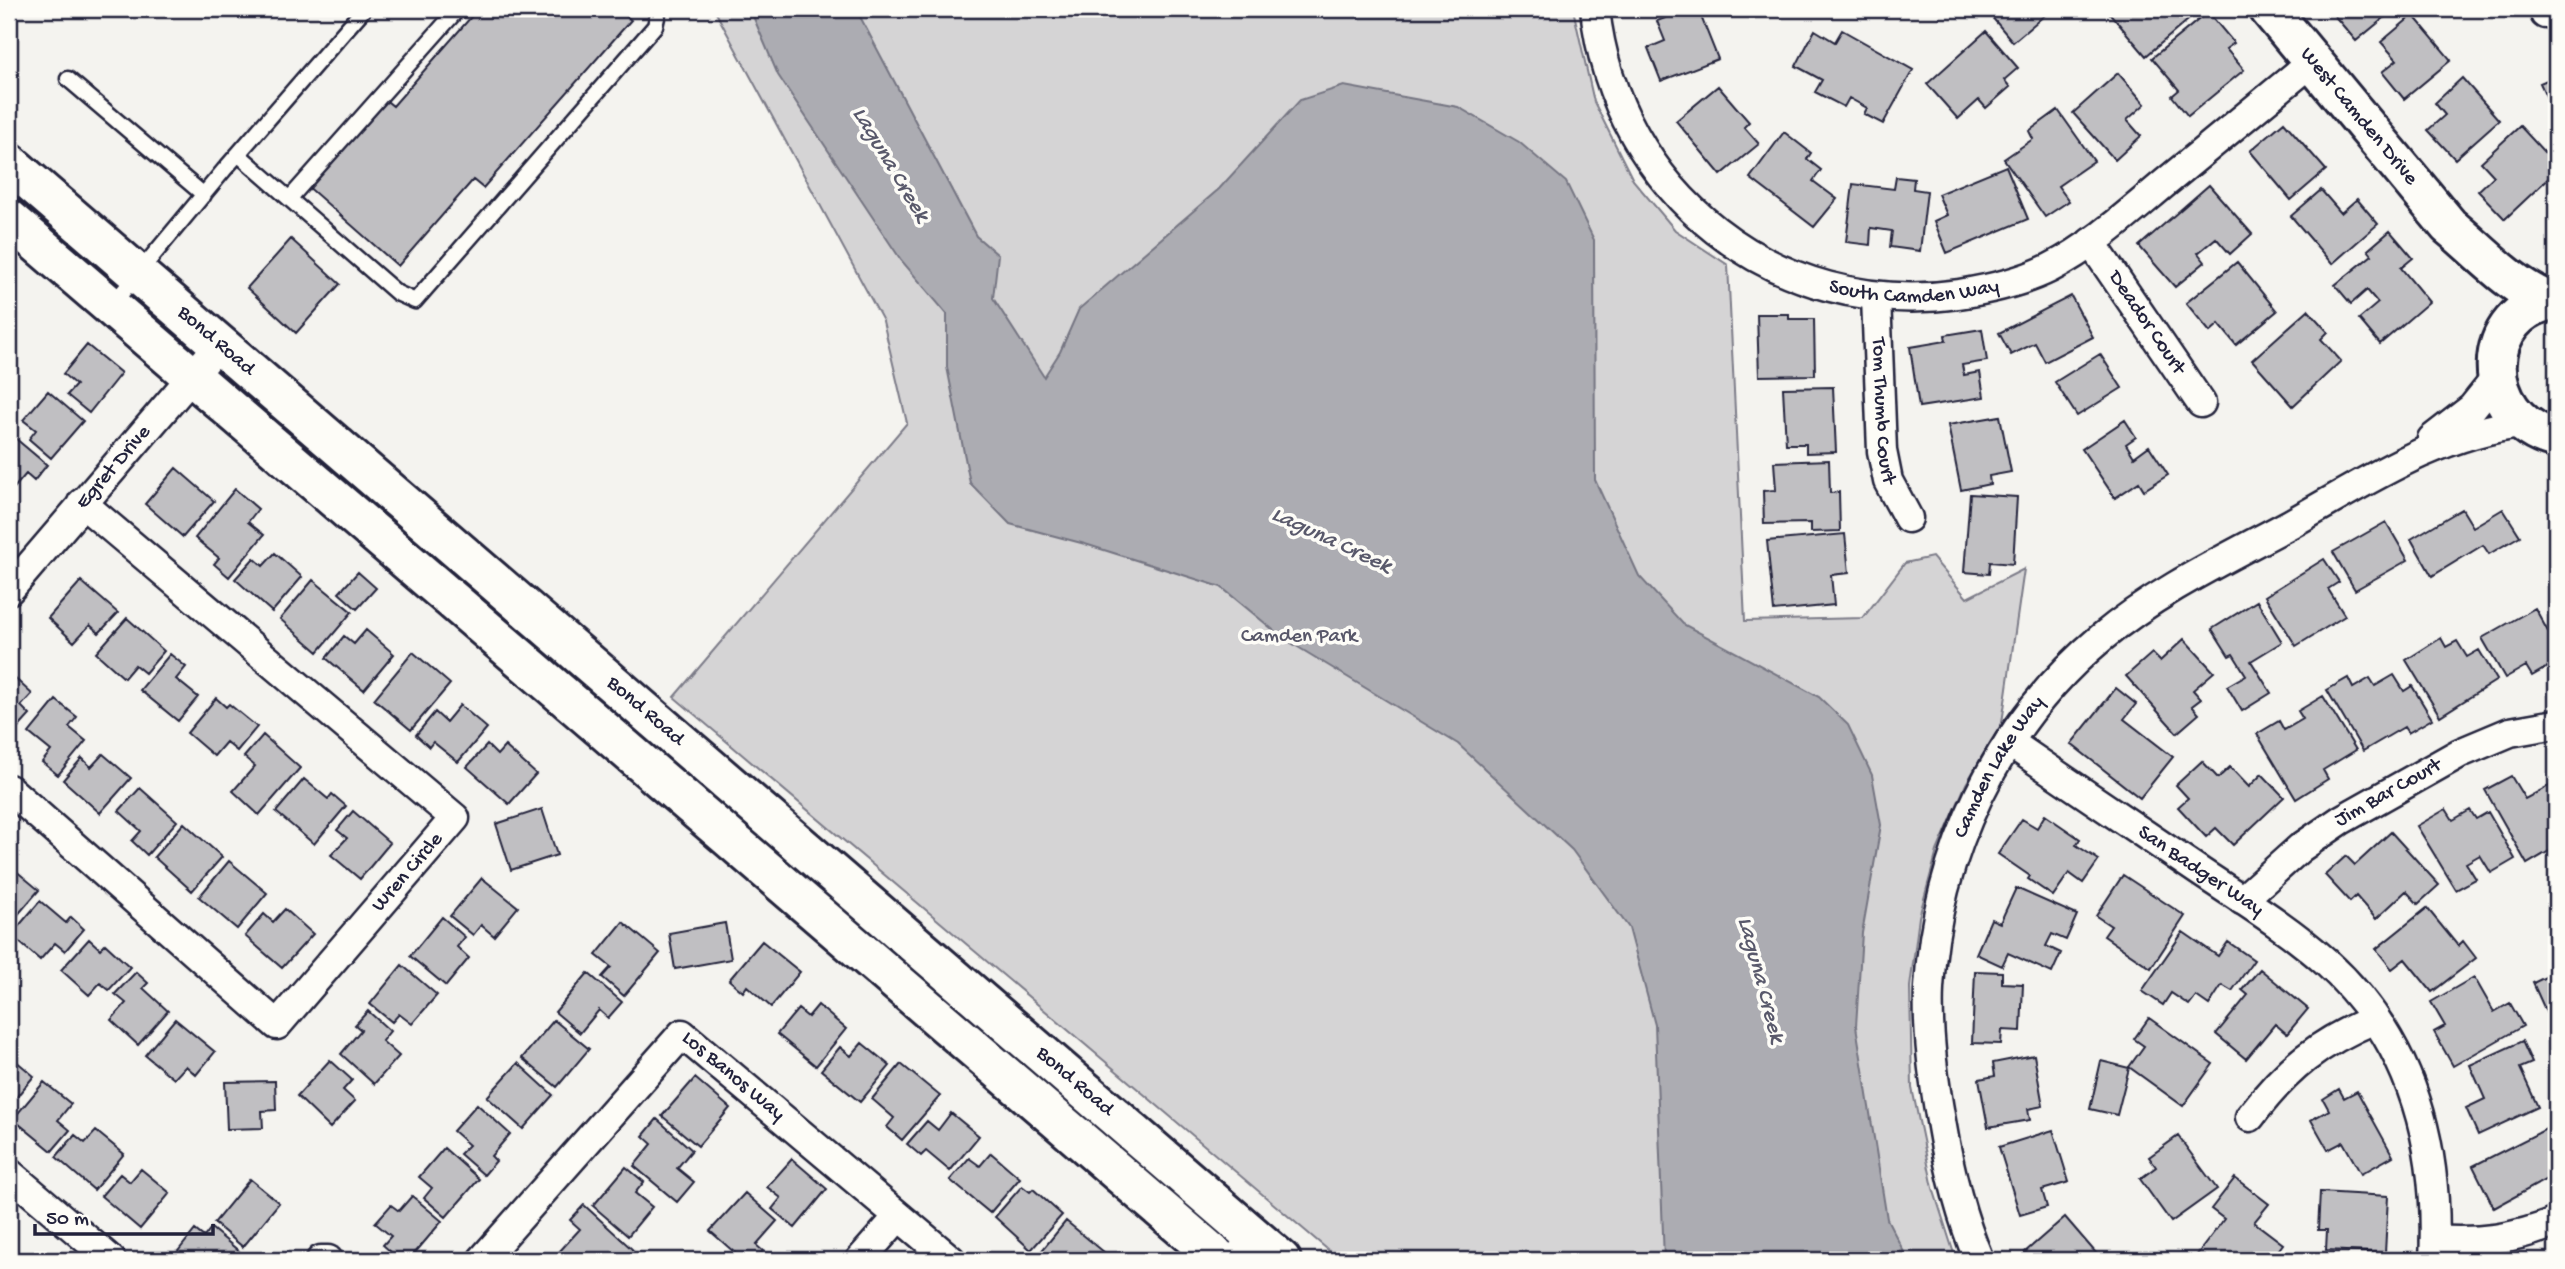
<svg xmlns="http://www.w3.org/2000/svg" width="2565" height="1269" viewBox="0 0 2565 1269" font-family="'Gochi Hand',sans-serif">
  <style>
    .green { fill: #d5d4d5; stroke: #7c7b88; stroke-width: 2 }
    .water { fill: #acacb2; stroke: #757582; stroke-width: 2 }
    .building { fill: #c0bfc2; stroke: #22223b; stroke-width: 2 }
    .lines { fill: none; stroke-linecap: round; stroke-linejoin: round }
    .lane-casing { stroke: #22223b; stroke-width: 19 }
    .street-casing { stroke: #22223b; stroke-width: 33 }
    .secondary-casing { stroke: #22223b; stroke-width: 44 }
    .primary-casing { stroke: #22223b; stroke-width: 44 }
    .lane { stroke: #fdfcf7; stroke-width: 14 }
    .street { stroke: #fdfcf7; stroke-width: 28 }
    .secondary { stroke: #fdfcf7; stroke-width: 38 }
    .primary { stroke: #fdfcf7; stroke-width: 38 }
    .labels { text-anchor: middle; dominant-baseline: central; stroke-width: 7; stroke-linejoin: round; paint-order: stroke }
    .street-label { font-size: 21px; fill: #22223b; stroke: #fdfcf7 }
    .park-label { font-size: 21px; fill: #585769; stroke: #fdfcf7 }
    .water-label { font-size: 23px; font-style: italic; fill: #59596b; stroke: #fdfcf7 }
  </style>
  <rect width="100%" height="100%" fill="#f4f3ef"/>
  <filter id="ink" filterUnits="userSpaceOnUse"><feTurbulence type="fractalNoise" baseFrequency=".0143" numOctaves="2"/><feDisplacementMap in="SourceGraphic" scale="14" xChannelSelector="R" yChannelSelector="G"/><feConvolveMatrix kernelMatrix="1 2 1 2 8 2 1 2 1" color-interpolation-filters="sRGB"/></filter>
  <g filter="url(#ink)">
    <path class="green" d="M714,9h859l21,93 39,78 42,50 53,35 17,356 118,-3 42,-55 27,-6 35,41 57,-29 -22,154 -36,61 -29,67 -18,66 -9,70 2,101 21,100 23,72h-616l-666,-563 233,-274 -24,-102z"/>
    <path class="water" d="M750,9h106l120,227 22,19 -5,43 51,79 16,-25 19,-43 140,-120 81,-89 44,-14 114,21 61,35 47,40 28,58 1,240 44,96 44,48 136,73 29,28 24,50 9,50 -19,108 -6,93 31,193 21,41h-244l-9,-235 -26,-97 -57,-78 -114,-106 -175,-106 -62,-51 -136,-43 -75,-20 -40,-41 -23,-116v-53l-46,-54 -123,-185z"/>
    <path class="building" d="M478,9h140l13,11 -148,168 -10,-8 -75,86 -92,-81 77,-87 10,8z
      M1689,9h9l20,50 -57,22 -13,-33 17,-7 -8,-20z
      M1985,9h67l-39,33z
      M2106,9h95l-55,47z
      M2339,9h56l-39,32 -23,-27z
      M2208,12l26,31 -8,6 18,21 -56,46 -16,-20 7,-6 -27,-32z
      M2413,15l38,45 -47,39 -22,-27 15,-12 -16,-18z
      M1815,30l20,12 7,-12 71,40 -30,54 -19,-10 3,-6 -18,-10 -5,9 -29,-15 7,-12 -26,-14z
      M1986,31l32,37 -14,12 6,7 -24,21 -7,-8 -21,19 -31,-35z
      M2118,73l27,31 -18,16 14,16 -26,24 -42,-47z
      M2556,76v41l-16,-34z
      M2462,78l37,42 -44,39 -27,-29 17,-15 -10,-12z
      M1718,86l31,36 -5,5 15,17 -38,31 -45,-54z
      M2058,110l36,51 -36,25 11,15 -24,16 -41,-58 29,-20 -4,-8z
      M2284,122l42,48 -35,30 -41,-49z
      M2520,126l36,39v6l-51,48 -27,-28 16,-15 -13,-14z
      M1784,132l27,21 -4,6 14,11 -8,11 24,18 -23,28 -64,-49z
      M2006,166l22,53 -81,34 -13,-32 13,-6 -9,-21z
      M1896,177l18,2 -1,10 14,2 -7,60 -30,-4 2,-16 -21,-3 -1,17 -24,-3 7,-58 41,5z
      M2209,185l43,49 -22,20 -14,-16 -18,15 7,9 -30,25 -36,-41z
      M2321,190l20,23 16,-14 21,25 -46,40 -41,-48z
      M2390,231l23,27 -12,10 28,34 -49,42 -21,-25 19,-16 -11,-13 -16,14 -16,-19 37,-30 -4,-5z
      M291,239l49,45 -44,49 -49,-45z
      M2237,262l40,49 -41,34 -17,-21 -9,8 -24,-29z
      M2071,296l22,41 -48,25 -10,-19 -24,12 -12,-22z
      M2308,310l20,22 -7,7 20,22 -48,45 -41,-46z
      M1757,314h32v5h25l1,56 -56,1z
      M1982,329l5,32 -25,4 2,10 16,-3 4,25 -65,10 -9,-60 36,-6 -1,-6z
      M87,345l34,28 -32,40 -22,-18 9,-10 -13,-11z
      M2100,354l22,34 -45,28 -22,-34z
      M1833,387l3,65 -30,1v-9h-20l-3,-56z
      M48,391l35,30 -32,37 -22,-19 7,-9 -13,-10z
      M2000,416l11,56 -22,4 1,8 -29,6 -13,-65z
      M2125,420l11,17 -10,7 8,13 15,-11 19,29 -24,15 -5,-8 -24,16 -33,-49z
      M9,433l38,32 -13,16 -8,-7 -17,20z
      M1829,460l1,33 9,-1 1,39 -29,1v-9l-47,1 -1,-33 13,-1 -2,-28z
      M176,468l38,33 -31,36 -38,-33z
      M235,489l23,20 -10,13 16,13 -35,42 -15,-13 5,-6 -24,-20z
      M1970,494l47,3 -4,67 -23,-2 -1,12 -25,-2z
      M2462,509l11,18 30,-18 17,27 -31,18 -6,-9 -51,31 -21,-37z
      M2386,522l22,38 -53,30 -22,-38z
      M1845,534l4,39 -18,2 3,30 -60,6 -7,-70z
      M275,553l27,24 -30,35 -37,-33 19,-21 9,8z
      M2324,559l15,23 -11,7 17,27 -49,30 -31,-50z
      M358,572l18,16 -19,21 -18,-16z
      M313,580l39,32 -34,40 -38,-33z
      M81,581l37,32 -19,20 -9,-8 -16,17 -26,-24z
      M2257,601l25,41 -31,19 20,32 -29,18 -15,-25 19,-11 -13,-21 -4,2 -17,-27z
      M2535,608l21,38v16l-24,14 -6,-10 -21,12 -23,-40z
      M127,618l37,33 -19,22 -10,-8 -11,13 -28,-25z
      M366,630l28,24 -30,36 -38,-32 18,-22 10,8z
      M2441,638l5,9 11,-6 10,16 12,-7 18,30 -57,36 -34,-56z
      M2184,639l30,33 -21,18 8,9 -9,7 7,8 -22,19 -51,-57 26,-23 8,8z
      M413,652l37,32 -39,46 -37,-31z
      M170,654l16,13 -10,12 22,18 -20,24 -38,-31z
      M9,673l23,21 -11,12 9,9 -19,21 -2,-2z
      M2394,675l10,16 8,-5 20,33 -24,14 -4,-6 -41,24 -36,-61 21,-12 5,10 17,-10 5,8z
      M2116,688l20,16 -12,15 49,38 -33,41 -69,-54z
      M2323,696l33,54 -33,20 5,9 -32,20 -39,-65 22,-13 5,9 19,-11 -5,-8z
      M216,698l10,9 3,-3 28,23 -20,24 -11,-9 -12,14 -27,-23z
      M56,700l21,17 -8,10 17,14 -28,34 -16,-13 9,-11 -22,-18z
      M460,705l27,23 -29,34 -25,-20 -4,5 -13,-12 19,-23 11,10z
      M263,735l37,33 -41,47 -26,-24 22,-25 -11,-9z
      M487,745l10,10 8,-9 31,28 -27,30 -42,-37z
      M103,754l28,24 -31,35 -37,-33 19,-22 9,9z
      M2202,761l16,17 12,-11 19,20 13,-13 22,23 -51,48 -17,-17 -10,9 -28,-30 10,-9 -12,-13z
      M2511,776l14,23 31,-17v65l-29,17 -42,-74z
      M304,779l24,20 4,-5 14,12 -32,38 -38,-32z
      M140,788l37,33 -30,34 -15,-14 9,-10 -22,-20z
      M542,809l15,46 -46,15 -15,-46z
      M2446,809l7,11 17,-10 6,9 12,-7 27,47 -24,14 -11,-18 -14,8 10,16 -20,11 -39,-64z
      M353,811l37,32 -30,36 -29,-24 16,-17 -10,-8z
      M2045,815l35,24 -4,6 23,15 -16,23 -14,-10 -16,23 -25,-17 2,-3 -32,-22 24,-35 15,9z
      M184,823l38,34 -30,34 -38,-34z
      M2391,832l48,53 -21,19 -12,-13 -30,28 -20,-23 -6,6 -25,-27 21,-19 9,9z
      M229,861l38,32 -30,36 -38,-32z
      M9,865l30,25 -30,35z
      M2123,875l62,41 -34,52 -47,-32 7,-10 -15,-10z
      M482,878l36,29 -24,29 -13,-11 -8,10 -23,-19z
      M2016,888l61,27 -11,25 -14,-6 -6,12 15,7 -9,20 -44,-20 -6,13 -26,-12 15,-35 9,4z
      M40,901l26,22 5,-6 13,12 -19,22 -10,-8 -15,17 -29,-25z
      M2427,908l31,38 5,-5 13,17 -44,34 -27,-33 -13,10 -16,-20z
      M285,909l28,25 -31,34 -37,-32 19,-22 9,8z
      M442,917l23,20 -8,10 12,11 -23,28 -36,-30z
      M623,922l37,31 -36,43 -22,-19 9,-10 -15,-12z
      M725,923l6,36 -56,10 -6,-36z
      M2183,932l35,24 10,-14 26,18 -22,31 -10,-6 -13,20 -13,-9 -7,9 -18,-12 -8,12 -21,-14z
      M89,939l11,10 5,-5 25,23 -21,23 -9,-7 -11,12 -28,-25z
      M762,941l38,31 -29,35 -24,-21 -4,6 -14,-12z
      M402,965l35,30 -25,29 -13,-10 -7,8 -22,-18z
      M2260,969l48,40 -21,25 -12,-10 -29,35 -30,-25 32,-39 -6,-5z
      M1975,971l27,1v11l21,1 -2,47 -19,-1 -1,14 -29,-1z
      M136,972l12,11 -5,5 25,23 -30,34 -27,-25 15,-17 -11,-9z
      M2556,972v62l-23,-51z
      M588,973l34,29 -14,16 -9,-8 -19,23 -25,-21z
      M2474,977l20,35 16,-9 13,23 -70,40 -19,-34 11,-6 -14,-24z
      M818,1005l28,24 -30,37 -39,-32 21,-25 10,8z
      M368,1011l22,20 -8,10 17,15 -25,28 -33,-30 20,-24 -6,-5z
      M2149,1018l64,46 -30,42 -54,-39 15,-21 -10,-7z
      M175,1019l40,33 -19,23 -10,-9 -12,13 -29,-24z
      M554,1020l35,29 -32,38 -35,-29z
      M2522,1041l10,22 -12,5 18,39 -60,28 -12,-27 19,-9 -15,-34z
      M862,1043l28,23 -30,36 -39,-32 19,-23 11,9z
      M9,1055l25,21 -25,30z
      M2034,1055l9,51 -15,3 2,11 -42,7 -9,-48 16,-3 -2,-13z
      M330,1060l22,20 -9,10 12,11 -25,27 -33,-32z
      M2101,1061l28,7 -12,47 -27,-6z
      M518,1063l35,32 -30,34 -36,-32z
      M901,1064l39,32 -38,44 -15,-13 7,-9 -22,-19z
      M695,1078l35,30 -32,38 -36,-30z
      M275,1081l1,29 -14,1 1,17 -36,1 -2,-47z
      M44,1082l27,22 -13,16 12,10 -18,21 -39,-32z
      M2339,1089l5,9 13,-7 36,65 -32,18 -18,-32 -15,8 -17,-30 18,-10 -6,-11z
      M477,1104l33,30 -19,22 5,5 -12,14 -24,-21 9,-9 -16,-14z
      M951,1113l28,23 -29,35 -24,-20 -5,5 -14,-12 20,-23 11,9z
      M657,1119l35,31 -15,18 17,14 -17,20 -43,-36 18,-22 -9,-8z
      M2556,1124v50l-62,34 -21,-42z
      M2053,1130l16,52 -27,8 5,17 -27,8 -21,-68z
      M96,1131l28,23 -30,36 -38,-33 19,-22 10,8z
      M2178,1136l39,53 -46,33 -31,-43 16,-12 -7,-10z
      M444,1148l35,31 -33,38 -22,-19 8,-10 -13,-11z
      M991,1153l29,25 -30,35 -40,-33 19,-22 11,8z
      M792,1159l35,30 -32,39 -23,-19 9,-11 -14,-11z
      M626,1167l18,15 -9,11 17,14 -24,29 -35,-30z
      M141,1169l29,24 -30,36 -39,-33 19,-22 10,8z
      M2235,1178l34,26 -15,18 29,22 -12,16h-78l31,-41 -13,-10z
      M250,1179l29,24 -36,44 -29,-24z
      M1022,1186l8,6 3,-3 29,26 -31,35 -36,-33z
      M2320,1192l68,4 -3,57 -59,-3 1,-20h-9z
      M745,1193l32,28 -21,24 7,6 -9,9h-11l-33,-29z
      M412,1196l30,25 -33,39h-9l-17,-15 8,-9 -16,-13 16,-18 8,6z
      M584,1205l49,45 -9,10h-18l-4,-3 -3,3h-30l-10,-8 21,-23 -10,-9z
      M2065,1217l37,43h-70l-7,-8z
      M1066,1221l38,31 -7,8h-50l-8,-6z
      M211,1228l29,24 -6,8h-63l24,-30 9,7z"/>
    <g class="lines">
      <defs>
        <path id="lane" d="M68,79l136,116
          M238,154l159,139 18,8 240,-275 4,-17
          M290,198l168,-189
          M111,306l113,-136 140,-161"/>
        <g id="street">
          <path id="s1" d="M1595,9c20,184 181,311 364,285 32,-5 63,-12 91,-26 43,-22 79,-55 115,-85 49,-40 98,-81 147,-121"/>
          <path d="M2545,14l11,-3"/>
          <path id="s2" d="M2091,242l110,161"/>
          <path id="s3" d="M1876,297l6,154 6,30 20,37"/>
          <path d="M2432,439l40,-31 25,-31"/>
          <path id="s4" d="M9,590l210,-245"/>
          <path id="s5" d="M2009,742c64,44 128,87 193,131 42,28 86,55 124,89 87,79 114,185 108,298"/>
          <path id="s6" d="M9,789l268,236 178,-207 -373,-315"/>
          <path id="s7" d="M2242,900l58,-52 41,-28 119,-67 50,-21 46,-8"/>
          <path d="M2250,1117c36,-48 69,-75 125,-98"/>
          <path d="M9,1173l102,87"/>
          <path d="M2435,1240c43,3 81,-1 121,-18"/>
          <path d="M321,1260h7"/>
          <path id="s8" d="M482,1260l200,-226 269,226"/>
          <path d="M860,1260l38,-43"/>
          <path id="s9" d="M1979,1260c-19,-45 -30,-91 -38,-139 -8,-44 -14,-89 -12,-133 7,-134 69,-264 172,-350 56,-47 124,-79 189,-114 72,-40 149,-92 233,-100"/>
        </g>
        <g id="secondary">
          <path id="s10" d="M2269,9l180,217c32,26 60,59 99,75"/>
          <path d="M2556,300c-77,9 -81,118 0,139"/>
          <path d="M1242,1260l15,-20"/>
        </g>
        <g id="primary">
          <path id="s11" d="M9,163l1272,1097"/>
          <path d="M9,219l1211,1041"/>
        </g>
      </defs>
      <use href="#lane" class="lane-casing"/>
      <use href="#street" class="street-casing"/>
      <use href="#secondary" class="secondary-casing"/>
      <use href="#primary" class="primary-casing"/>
      <use href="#lane" class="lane"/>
      <use href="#street" class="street"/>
      <use href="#secondary" class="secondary"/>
      <use href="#primary" class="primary"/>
    </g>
  </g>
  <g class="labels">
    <g class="street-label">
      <text stroke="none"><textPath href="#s10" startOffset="140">West Camden Drive</textPath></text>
      <text stroke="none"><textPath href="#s1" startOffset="472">South Camden Way</textPath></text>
      <text stroke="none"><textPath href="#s2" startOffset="98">Deador Court</textPath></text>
      <text stroke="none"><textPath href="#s11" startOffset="273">Bond Road</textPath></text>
      <text stroke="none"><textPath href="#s3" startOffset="114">Tom Thumb Court</textPath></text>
      <text stroke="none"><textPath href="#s4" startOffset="161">Egret Drive</textPath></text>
      <text stroke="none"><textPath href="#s11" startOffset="840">Bond Road</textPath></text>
      <text stroke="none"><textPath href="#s9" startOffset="513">Camden Lake Way</textPath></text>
      <text stroke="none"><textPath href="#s7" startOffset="182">Jim Bar Court</textPath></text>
      <text stroke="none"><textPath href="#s6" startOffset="558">Wren Circle</textPath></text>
      <text stroke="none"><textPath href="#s5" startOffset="231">San Badger Way</textPath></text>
      <text stroke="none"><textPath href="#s8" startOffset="368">Los Banos Way</textPath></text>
      <text stroke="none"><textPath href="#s11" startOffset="1407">Bond Road</textPath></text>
    </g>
    <g class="park-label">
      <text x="1299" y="637">Camden Park</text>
    </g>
    <g class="water-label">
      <text transform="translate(890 165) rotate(59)">Laguna Creek</text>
      <text transform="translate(1331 541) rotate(25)">Laguna Creek</text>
      <text transform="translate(1760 980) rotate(75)">Laguna Creek</text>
    </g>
  </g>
  <rect width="2565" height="1269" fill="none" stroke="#fdfcf7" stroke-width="35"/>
  <rect x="18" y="18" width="2530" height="1234" fill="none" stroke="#22223b" stroke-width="2.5" filter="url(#ink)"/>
  <path d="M35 1224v10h178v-10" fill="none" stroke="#22223b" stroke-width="3.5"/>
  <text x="46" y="1224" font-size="21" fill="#22223b" stroke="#fdfcf7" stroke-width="5" paint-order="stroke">50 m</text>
</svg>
